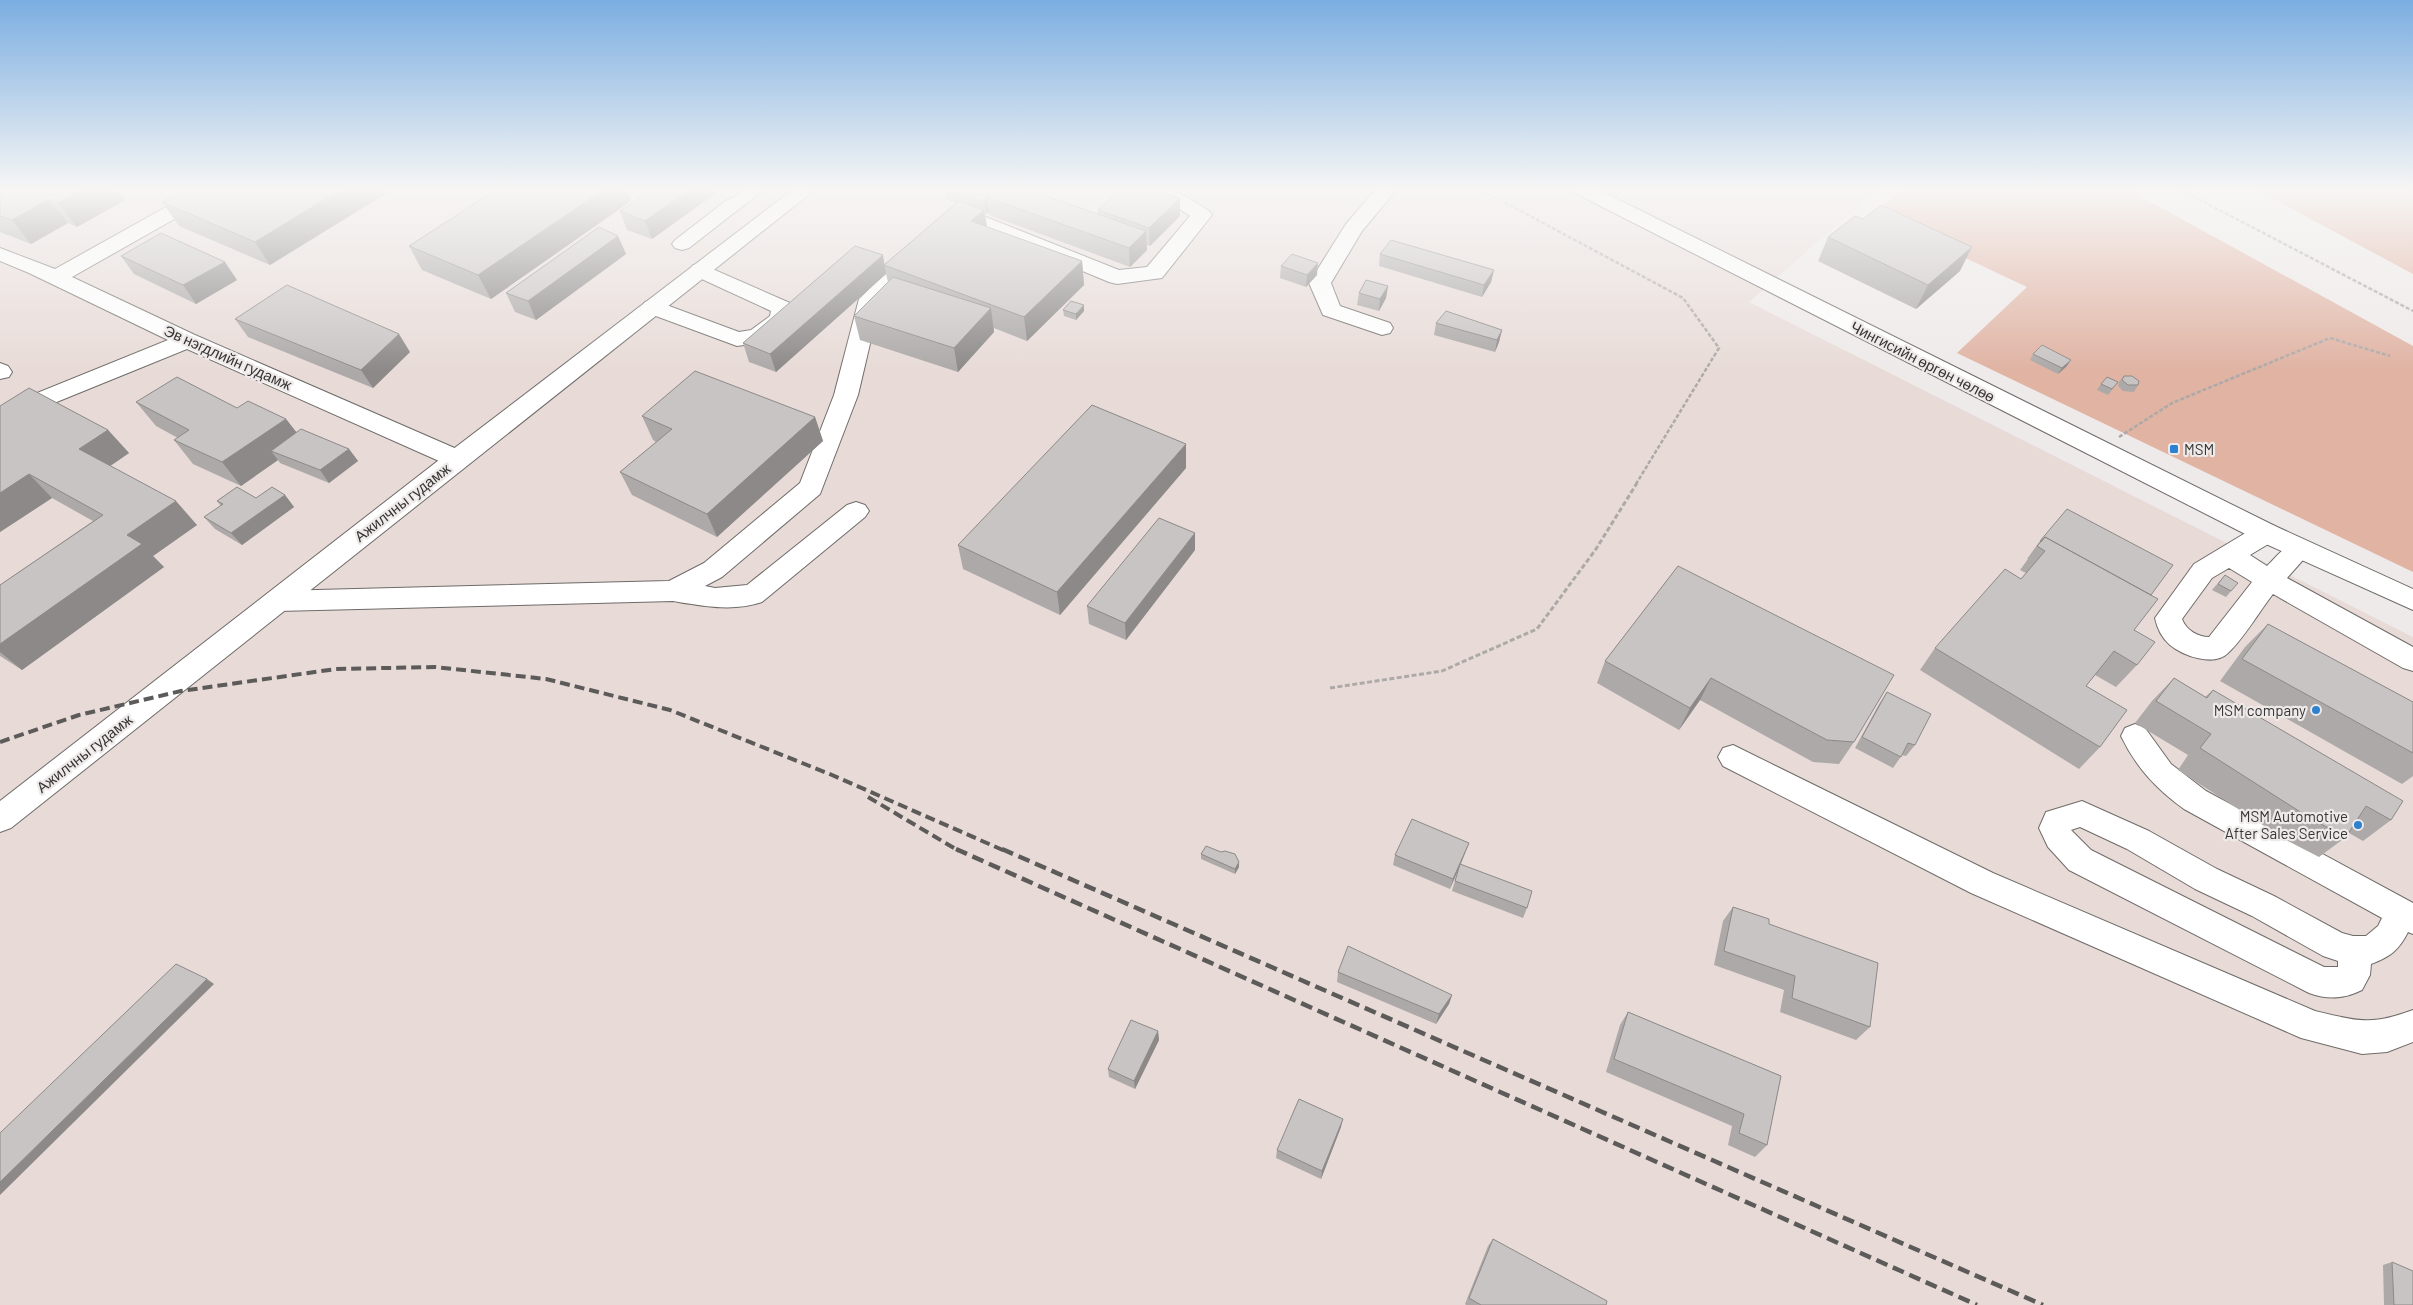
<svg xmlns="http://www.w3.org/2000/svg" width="2413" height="1305" viewBox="0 0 2413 1305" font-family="Barlow,sans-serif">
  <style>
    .built { fill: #e8dbd7 }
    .green { fill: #e0b3a3 }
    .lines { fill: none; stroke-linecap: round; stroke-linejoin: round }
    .minor-casing { stroke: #6e6b69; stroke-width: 2 }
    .major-casing { stroke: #6e6b69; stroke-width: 2 }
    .highway-casing { stroke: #6e6b69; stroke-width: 2 }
    .path-far1 { stroke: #aca9a8; stroke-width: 2.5; stroke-dasharray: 4 2; stroke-linecap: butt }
    .path { stroke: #aca9a8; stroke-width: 3; stroke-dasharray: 5 2.5; stroke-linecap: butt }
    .minor { fill: #fff; fill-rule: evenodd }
    .major { fill: #fff; fill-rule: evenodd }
    .highway { fill: #fff; fill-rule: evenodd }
    .rail-far1 { stroke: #5c5b5a; stroke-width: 4; stroke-dasharray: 10 5; stroke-linecap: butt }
    .rail { stroke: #5c5b5a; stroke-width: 4.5; stroke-dasharray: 12 6; stroke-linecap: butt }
    .wall { fill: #aca9a8 }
    .shaded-wall { fill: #8c8988 }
    .building { fill: #c8c4c3; stroke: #8c8988 }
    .poi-dot { fill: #2e81d0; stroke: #eeeae9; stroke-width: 2 }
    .labels { text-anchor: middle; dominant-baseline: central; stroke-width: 4.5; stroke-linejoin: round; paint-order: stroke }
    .street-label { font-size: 15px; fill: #363534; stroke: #eeeae9 }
    .poi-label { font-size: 15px; fill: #363534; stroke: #eeeae9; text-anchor: end }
  </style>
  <rect width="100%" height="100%" fill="#eeeae9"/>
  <path class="built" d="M0,188h1879l-130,114 664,335v668h-2413z"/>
  <path class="green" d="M1907,188h218l288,158v226l-456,-219 70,-66 -155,-73z
    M2253,188h160v86z"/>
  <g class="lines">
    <defs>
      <path id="minor" d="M200,188h25l-3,4 -150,85 123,58 271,118 3,6 -3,6 -9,2 -9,-2 -261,-116 -187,76v-17l168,-68 -139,-67 -29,-12v-13l55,21z
        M744,188h22l-77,60 -7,2 -7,-2 -3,-4 3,-4 52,-40 6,-2z
        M1131,188c39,-1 45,1 78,23l3,4 -50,63 -45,6 -8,-2 -140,-58 -18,3 -7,-2 -3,-4 3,-4 27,-6 148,59 28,-3 43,-51 -22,-15 -34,-9z
        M1377,188h21l-36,43 -31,52 9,23 50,17 3,5 -3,5 -8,2 -59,-20 -14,-32 37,-59z
        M915,250l7,2 4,4 -46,45 -22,94 -38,99 -98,83 -17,9 10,2 32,-3 100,-80 9,-3 9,3 4,6 -4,6 -103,85c-29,10 -59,4 -89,-1l-395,10 -9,-3 -4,-7 4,-7 9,-3 391,-10 35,-18 96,-80 34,-88 25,-96 49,-47z
        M701,264l89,39 3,5 -1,11 -27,23 -28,4 -92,-34 -3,-5 3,-5 8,-2 86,32 12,-2 19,-14 1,-5 -78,-36 -3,-5 3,-5z
        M0,363l8,3 4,6 -3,5 -9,2z
        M2266,524l9,2 4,7 -4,7 -25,15 17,11c12,-12 22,-27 40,-22l4,7 -24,27 126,69v24l-10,-3 -130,-74c-14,18 -29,44 -45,59 -14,14 -45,3 -58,-8 -8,-7 -13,-17 -15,-27l39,-54 63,-38zM2229,568l23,14 -43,55c-11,0 -23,-7 -27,-18l30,-41z
        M2135,724l10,4 26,36 35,27 207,112v31l-5,-2c-9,18 -18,25 -37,32l-1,11 -8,15c-18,9 -34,10 -53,3l-240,-123 -21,-23 -9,-19 7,-16 36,-11 67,30 68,38 57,27 68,37 11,3h13l12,-10 4,-8 -198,-109c-28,-20 -48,-42 -63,-73l4,-8zM2080,827l47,22 68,40 57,27 71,40 15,5v6h-14l-233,-117 -20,-20z
        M1733,745l260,128 322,138c43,10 55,15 98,-1v32l-26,10 -25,2 -61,-16 -330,-145 -248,-127 -5,-9 5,-9z"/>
      <path id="major" d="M795,188h22l-806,640 -11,4v-31l448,-348z"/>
      <path id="highway" d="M1570,188h25l680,338 138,63v21l-156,-70 -684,-348z"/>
    </defs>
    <use href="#minor" class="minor-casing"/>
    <use href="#major" class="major-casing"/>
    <use href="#highway" class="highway-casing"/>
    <path class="path-far1" d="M1478,188l205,110 36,50 -83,136
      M2177,188l236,123
      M2119,437l53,-34 158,-65 60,18"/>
    <path class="path" d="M1330,688l112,-17 95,-42 59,-80 41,-66"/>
    <use href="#minor" class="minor"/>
    <use href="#major" class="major"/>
    <use href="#highway" class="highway"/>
    <path class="rail-far1" d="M0,742l79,-27 102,-24 155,-22 99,-2 111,12 124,31 162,65 173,76
      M868,797l91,54"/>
    <path class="rail" d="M956,849l1021,456
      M1002,849l1041,456"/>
  </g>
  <path class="wall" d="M0,188h123l-5,3 7,9 -48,27 -9,-4 -37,21 -31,-12z
    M187,188h208l-125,77 -91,-39 -17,-24z
    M654,188h69l-71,51 -25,-9 -7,-19z
    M944,188h79l75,26v-4l82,6 -30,30 -3,-1v5l-17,17 -141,-52v-3l-3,2 -1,-1 2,14 95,34 2,24 -57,56 -33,-13v4l-36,40 -98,-32 -6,-24 34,-34 -2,-8 -110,98 -27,-10 -6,-19 142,-79 71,-61 -10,-4z
    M631,201l-140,98 -69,-29 -13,-24z
    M618,236l8,18 -90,66 -21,-8 -9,-19z
    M1828,237l132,34 -44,38 -98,-48z
    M1380,254l114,16 -3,12 -9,15 -103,-31z
    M121,256l116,24 -41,24 -62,-30z
    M1281,266l36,9 -11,12 -26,-9z
    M1388,286l-2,12 -7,13 -22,-6 2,-12z
    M1063,310l21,1 -8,9 -12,-4z
    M235,319l175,33 -37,36 -125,-51z
    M1436,323l66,7 -3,12 -4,10 -61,-17z
    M2033,354l34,12 -9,8 -28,-14z
    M2124,376l14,9 -4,7 -11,-1 -5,-5 1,-4z
    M2118,382l-10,13 -11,-5 4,-6z
    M136,402l101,6 49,11 10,13 53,17 9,12 -29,22 -49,-20 -2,-3 -37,26 -48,-22 -19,-24 4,-2 -22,-12z
    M0,406l108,24 21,23 -19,13 87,59 -44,31 11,11 -142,103 -22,-14v-71l93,-64 -41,-23 -52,34z
    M642,416l173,1 8,24 -106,96 -85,-42 -12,-23 36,-30 -3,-2z
    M1186,468l-126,147 -97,-46 -5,-24z
    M285,495l9,12 -52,38 -27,-16 -11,-12 17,-11 -4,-5 39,-3z
    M2040,541l111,54 -17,35 3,35 -21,22 -21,-12 -9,11 14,61 -21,22 -159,-99 15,-22 86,-69 5,-6 -6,-3 8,-11h-1z
    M1195,550l-69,90 -37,-16 -2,-18z
    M1678,566l176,176 -15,22 -26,-2 -113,-62 -21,30 -82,-47 8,-22z
    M2225,575l6,16 -5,6 -14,-7z
    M2268,624l145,78v74l-11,8 -182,-103 25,-34z
    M2174,678l31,19 8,-7 178,130 -28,21 -14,-8 -3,4 -27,20 -33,-17 -108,-70 10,-15 -53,-32 17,-22z
    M1887,692l28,53 -9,11 -4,-1 -9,13 -38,-20 24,-44z
    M1469,843l-8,21 66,44 -4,10 -71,-27 6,-21 -8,19 -57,-24 2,-10z
    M1201,854l38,13 -4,7 -34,-15z
    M1733,907l36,17 101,103 -14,13 -76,-28 4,-22 -70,-25 9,-44z
    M1338,972l114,23 -3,9 -13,20 -99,-42z
    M1628,1012l153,64 -14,69 -12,12 -27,-12 4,-19 -126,-54 14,-47z
    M1158,1031l1,9 -24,49 -26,-12 -1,-8z
    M1341,1127l-20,52 -45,-21 1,-8z
    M1493,1239l113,66h-140l-1,-1 23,-58z
    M2392,1262l21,43h-29l-1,-40z"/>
  <path class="shaded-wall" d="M86,188h37l-5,3 7,9 -48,27 -19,-24z
    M343,188h52l-125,77 -15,-23z
    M606,188h20l5,13 -140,98 -13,-24z
    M692,188h31l-71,51 -7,-18z
    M1180,198v18l-30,30 -1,-18z
    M49,199l19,24 -37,21 -19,-24z
    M987,200l2,12 -3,2 -2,-12z
    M984,210l4,24 -17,-13z
    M1146,231l1,19 -17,17 -1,-19z
    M618,236l8,18 -90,66 -8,-19z
    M1972,247l-12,24 -44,38 12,-24z
    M883,255l3,19 -110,98 -6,-18z
    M1082,261l2,24 -57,56 -3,-24z
    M225,262l12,18 -41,24 -13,-19z
    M1318,263l-1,12 -11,12 1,-12z
    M1494,270l-3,12 -9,15 2,-12z
    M1388,286l-2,12 -7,13 1,-12z
    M1084,305v6l-8,9v-6z
    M991,308l3,24 -36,40 -4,-24z
    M1502,330l-3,12 -4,10 2,-12z
    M399,334l11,18 -37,36 -12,-18z
    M2071,360l-4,6 -9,8 4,-6z
    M815,417l8,24 -106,96 -10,-23z
    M286,419l18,23 -33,9 7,9 -37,26 -19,-24z
    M108,430l21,23 -29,20 -21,-24z
    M1186,444v24l-126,147 -3,-23z
    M349,449l9,12 -29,22 -9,-13z
    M29,474l23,24 -52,34v-39z
    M285,495l9,12 -52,38 -11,-12z
    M176,501l21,24 -44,31 11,11 -142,103 -22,-18v-8l127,-109z
    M1195,533v17l-69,90 -1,-17z
    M1711,678l-11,22 -21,30 11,-22z
    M1469,843l-4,10 -15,36 3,-10z
    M1239,862v5l-4,7v-5z
    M207,979l7,5 -214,211v-13z
    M1452,995l-3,9 -13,20 3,-10z
    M1158,1031l1,9 -24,49 -1,-8z
    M1343,1119l-2,8 -20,52 1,-8z"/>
  <path class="building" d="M0,188h86l-28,15 -9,-4 -37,21 -12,-4z
    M187,188h156l-88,54 -93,-40z
    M499,188h107l-128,87 -69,-29z
    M654,188h38l-47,33 -25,-10z
    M946,188h52l-12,9 1,3 -3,2z
    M998,188h25l123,43 -17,17 -143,-51z
    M1122,188h28l30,10 -31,30 -51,-18z
    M959,201l25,9 -13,11 111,40 -58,56 -140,-52z
    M1881,205l91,42 -44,38 -100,-48 27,-21 8,3z
    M599,227l19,9 -90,65 -22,-8z
    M161,233l64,29 -42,23 -62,-29z
    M1391,240l103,30 -10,15 -104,-31z
    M855,246l28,9 -113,99 -27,-11z
    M1292,254l26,9 -11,12 -26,-9z
    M893,277l98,31 -37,40 -100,-32z
    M1366,280l22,6 -8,13 -21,-6z
    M287,285l112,49 -38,36 -126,-51z
    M1071,301l13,4 -8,9 -13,-4z
    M1446,311l56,19 -5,10 -61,-17z
    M2042,345l29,15 -9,8 -29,-14z
    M695,371l120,46 -108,97 -87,-42 52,-43 -30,-13z
    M2124,376h8l7,5 -1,4h-10l-6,-5z
    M177,377l60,31 11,-7 38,18 -64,43 -48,-22 15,-10 -53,-28z
    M2107,377l11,5 -6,7 -11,-5z
    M29,388l79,42 -29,19 97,52 -49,34 15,9 -142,100v-59l103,-70 -74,-41 -29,19v-87z
    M1092,405l94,39 -129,148 -99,-47z
    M301,429l48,20 -29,21 -49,-19z
    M237,487l19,11 16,-11 13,8 -54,38 -27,-16 19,-13 -6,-3z
    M2067,509l106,56 -22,30 -106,-58 -4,5 -1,-1z
    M1159,518l36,15 -70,90 -38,-17z
    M2045,537l113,62 -24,31 21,12 -18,23 -23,-14 -28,35 41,24 -27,37 -165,-99 70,-79 16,10 24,-28 -8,-5z
    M1678,566l216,109 -40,67 -27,-2 -116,-62 -21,30 -85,-47z
    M2225,575l13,8 -7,8 -13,-7z
    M2268,624l145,78v51l-171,-94z
    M2174,678l33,20 6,-8 190,111 -12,19 -25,-14 -20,31 -33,-17 -113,-72 11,-14 -55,-33z
    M1887,692l44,22 -16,31 -7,-2 -7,14 -39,-20z
    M1412,819l57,24 -16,36 -58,-24z
    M1206,846l15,6 4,-1 10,3 4,8 -4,7 -34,-15z
    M1460,864l72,27 -5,17 -72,-27z
    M1733,907l36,12v5l109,39 -8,64 -78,-29 3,-22 -71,-25z
    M1348,946l104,49 -13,19 -101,-42z
    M176,964l31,15 -207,203v-49z
    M1628,1012l153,64 -14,69 -28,-12 5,-19 -130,-55z
    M1131,1020l27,11 -24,50 -26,-12z
    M1299,1099l44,20 -21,52 -45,-21z
    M1493,1239l114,62 -1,4h-125l-12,-7z
    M2392,1262l21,9v34h-19z"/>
  <linearGradient id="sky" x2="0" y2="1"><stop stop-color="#7baee1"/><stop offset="0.51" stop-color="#f7f6f5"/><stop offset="1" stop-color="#f7f6f5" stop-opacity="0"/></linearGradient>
  <rect width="2413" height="371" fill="url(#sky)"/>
  <g class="poi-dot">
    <rect x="2169" y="444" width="10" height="10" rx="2.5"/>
    <circle cx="2316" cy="710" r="5"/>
    <circle cx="2358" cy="825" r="5"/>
  </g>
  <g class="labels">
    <g class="street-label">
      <text transform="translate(228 357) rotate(24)">Эв нэгдлийн гудамж</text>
      <text transform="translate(1923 361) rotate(27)">Чингисийн өргөн чөлөө</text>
      <text transform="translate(402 502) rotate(-38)">Ажилчны гудамж</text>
      <text transform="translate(84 753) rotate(-38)">Ажилчны гудамж</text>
    </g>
    <g class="poi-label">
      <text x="2184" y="449" text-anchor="start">MSM</text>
      <text x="2306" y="710">MSM company</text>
      <text x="2348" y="816">MSM Automotive<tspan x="2348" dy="17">After Sales Service</tspan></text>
    </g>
  </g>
</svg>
